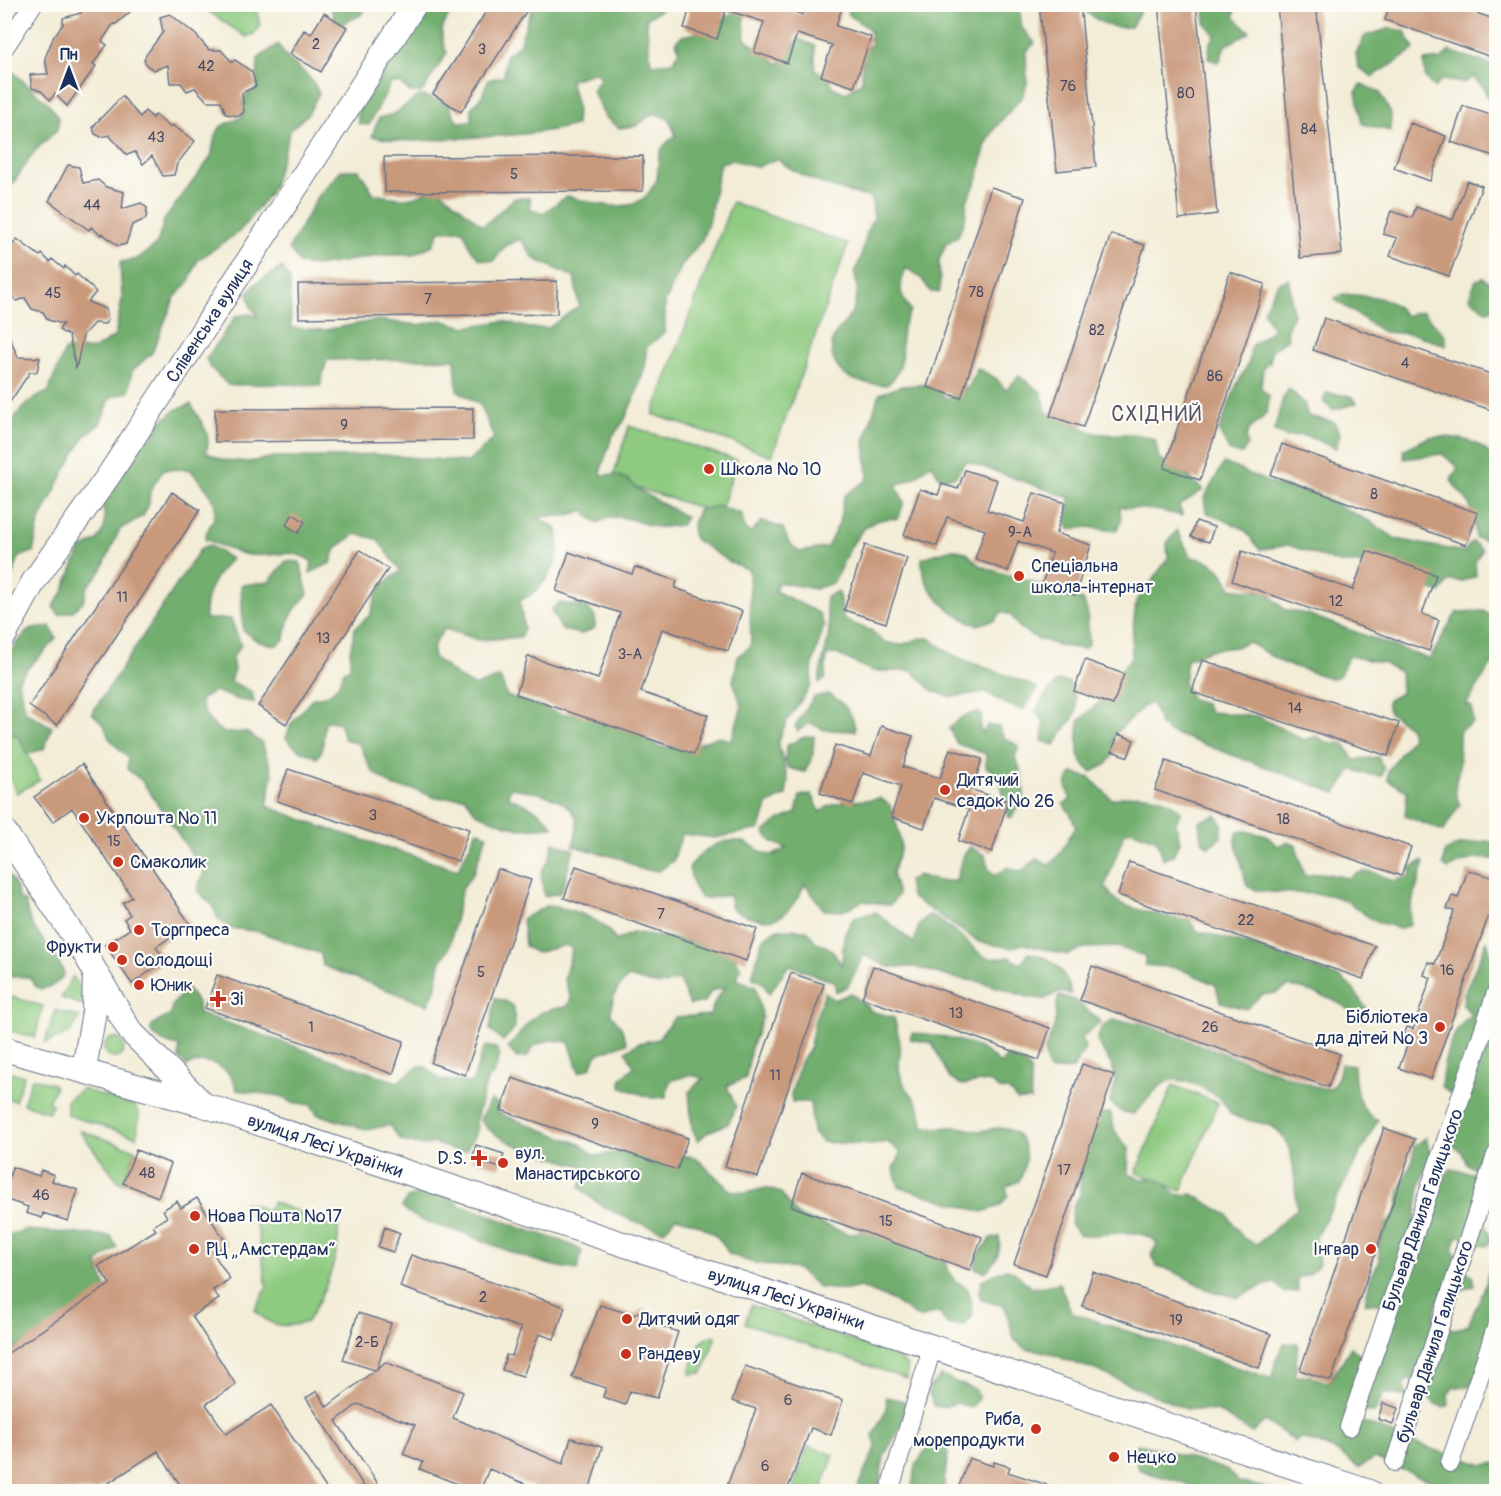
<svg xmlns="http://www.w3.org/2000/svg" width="1501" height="1496" viewBox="0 0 1501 1496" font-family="Pangolin,sans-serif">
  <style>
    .green { fill: #8eca80; stroke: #547c6f; stroke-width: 1.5 }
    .forest { fill: #72ae6e; stroke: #466e66; stroke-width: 1.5 }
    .building { fill: #c9997c }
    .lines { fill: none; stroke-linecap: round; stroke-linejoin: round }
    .minor-casing { stroke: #677288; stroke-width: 20 }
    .major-casing { stroke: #677288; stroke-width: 26 }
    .minor { stroke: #fff; stroke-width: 18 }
    .major { stroke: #fff; stroke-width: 24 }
    .poi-dot { fill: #c8321e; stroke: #fdfcf7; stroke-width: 2 }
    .labels { text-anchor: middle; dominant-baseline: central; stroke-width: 4.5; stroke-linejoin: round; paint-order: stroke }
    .number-label { font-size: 15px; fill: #464a66 }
    .street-label { font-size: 18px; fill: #1b2f5e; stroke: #fdfcf7 }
    .poi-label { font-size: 18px; fill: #1b2f5e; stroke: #fdfcf7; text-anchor: start }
    .quarter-label { font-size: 21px; letter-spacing: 1.5px; fill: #585468; stroke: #fdfcf7 }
  </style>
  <rect width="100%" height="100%" fill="#fdfcf7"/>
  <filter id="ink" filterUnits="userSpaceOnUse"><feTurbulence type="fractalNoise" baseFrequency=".0167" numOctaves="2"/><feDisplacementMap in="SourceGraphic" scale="12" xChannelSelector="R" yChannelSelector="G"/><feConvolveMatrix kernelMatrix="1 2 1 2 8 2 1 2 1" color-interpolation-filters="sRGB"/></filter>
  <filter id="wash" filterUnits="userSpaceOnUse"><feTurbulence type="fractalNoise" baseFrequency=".008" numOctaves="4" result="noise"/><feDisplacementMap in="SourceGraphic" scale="24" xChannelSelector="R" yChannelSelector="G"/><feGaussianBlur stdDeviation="1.35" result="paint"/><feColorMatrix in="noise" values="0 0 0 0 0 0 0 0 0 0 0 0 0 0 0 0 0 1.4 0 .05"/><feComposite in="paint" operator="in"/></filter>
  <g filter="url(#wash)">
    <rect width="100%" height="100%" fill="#f3edd7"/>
    <path class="green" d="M199,5h56l5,20 -6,9 -8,3z
      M732,202l116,42 -76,212 -119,-42z
      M629,426l108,34 -17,54 -108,-34z
      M4,730l16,8 20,42 -23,13 -12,-24z
      M73,976l9,16v13l-21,-7z
      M5,995l38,11 -8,32 -30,-9z
      M55,1010l25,7 -11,17 -24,9z
      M104 1048a10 10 0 1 1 20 0a10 10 0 1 1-20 0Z
      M4,1070l20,6 -9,25 -10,-3z
      M32,1078l21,6 2,4 -7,14 5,3 -5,7 -25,-8z
      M1173,1085l45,18 -37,88 -45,-19z
      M82,1089l53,17 4,8 -2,23 -70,-22v-15z
      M79,1130l57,20 -13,33 -4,-1z
      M244,1202l24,8 5,-8 65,25c3,29 -16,71 -31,95 -22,6 -36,6 -52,-12l12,-23 -10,-59z
      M751,1305l144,50 12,11v13l-162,-56z
      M716,1336l-13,37 -13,1c3,-16 7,-38 26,-38z
      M808,1446l26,9 -13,36h-29z"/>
    <path class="forest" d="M334,4l30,1 1,1 -2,8 -19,9 -9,-1 -4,-14z
      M1085,4l52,1 5,3 -11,19c-21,2 -32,-4 -47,-17z
      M429,5h28c-15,19 -20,25 -10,48l-25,39h-12l-10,-9h-9l-22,42 -10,-1 -2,-11z
      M533,5h135l-22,14 5,45 22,-2 6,-11 -3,-10 6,-5 25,-5 31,-21 6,1 1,28 34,25 20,-25 16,7v24l13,5 5,12 13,6 16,-12 1,-29 9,-8 -3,-15 -21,-15 -1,-9h172l3,23 13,15 -9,9 1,31 -4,13 -28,32 -10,19 -7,31 -11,23 -2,18 -7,17 -12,8 -7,16 1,32h-9l-10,-14 -15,-10c-7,18 -8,27 5,42 -3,6 -7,12 -8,18 -5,23 6,38 -16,57 -22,-1 -46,-3 -54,-27 -2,-7 -2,-17 2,-23 2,-5 8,-10 12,-15 11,-15 13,-30 7,-48 12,-17 8,-38 20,-54l-3,-20c-34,-9 -66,-16 -94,-39l-20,8 -24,-7 -13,3 -11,57 -7,20 -20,25 -17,38v29l-19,16v16l-8,25 -14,32 -12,16 -11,33 1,5c14,-1 27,1 35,14l49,28 -5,8c-8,1 -17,3 -24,2 -22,-4 -38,-18 -59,-4l-11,-8 -1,-5 -21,6h-21l-5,3 17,8c10,30 -9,61 -36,74l4,28 -3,8 -42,3 -34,-11c-8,9 -15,17 -11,29 15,10 24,22 41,28l25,-9 7,19 55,18 38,-1 60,34h30l29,-11 12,5 11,-35 -9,-25 5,-25 13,-10 -2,-76 -19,-8 -36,-23 -2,-12 6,-17 20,-4 24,8 2,13 6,6 12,-12 21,7 5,13 11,11 28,-5 12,-24 5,-27 24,-17 -3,-39 14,-46 22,-8 34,-2 11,15 23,-12 8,-19 19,10 10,12 13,-14 22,16 6,21c17,4 31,15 48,20 20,5 34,-5 60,7l4,19 21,10 23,21 -24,16 4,10 -27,-6 -36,-3 1,15 -5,9 -29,-4 -17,3 -3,-5 3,-27 -104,-37 -11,16 -15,1 -9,-15 -15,14 -20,8 8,17 -6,17c-41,-5 -48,34 -65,64l-18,6 -37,-7 -3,9 44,22 5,12 -11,38 -2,23 -24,35 -9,20 10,40 -2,14 -19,10 -7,24 -45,9 -33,-4 -9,27 -14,10 -19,-2 -18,-10 -49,-13c2,-9 6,-20 3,-28 -8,-22 -46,-27 -66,-30l-2,9c16,7 36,13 45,30l-34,2 -18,-6 -25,-10 -11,-16 -29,1 -20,-8 -22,-3 -22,-16 -13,-27 -15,-5 -5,-17 -14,-1 -3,29 -5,8 -21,-10 -10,-10 5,-14 22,-26c19,-2 25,-9 31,-27l6,-3v-17l5,-23 15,-13 6,-19 7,-12 18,-13 -24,-32 -21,-5 -20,14 -5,15 -21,10 2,-11c-24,-18 -42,-1 -68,-8 -13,-3 -26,-10 -39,-15 1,-11 9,-16 10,-26 3,-16 -16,-31 -25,-44l-27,1 -13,21 -1,13 -6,12 -23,13 -19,42 -14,16 -3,13 -11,11 -14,4 -6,-8 10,-15 18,-44c29,-8 25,-28 20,-52l31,-48 19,-11 6,-12 20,-16 14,-5c9,18 22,28 15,48l16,8 27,2 26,-5h73l24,-3 96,8 26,-24 -13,-32 -24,-16 -2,-31 -128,1 -7,26 -33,-2 -59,1 -18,-18 -4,-8 30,-43 14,-2 9,3 -8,-10 -3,-13 7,-10 27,-17 8,13 1,47 3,1 31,2 53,-10 40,5 24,-5 22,7 40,-6 25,7h19l31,-22 -5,-29 -40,-18 -13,-20 -16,7 -11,15 -14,-2 -9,-10 -8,-19 -23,1 -7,14 -20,10h-28l-68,11 -17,-2 -11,-15 27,-50 25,-29h18l15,24c28,6 37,7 62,-7l47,39 32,-28h15l1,12 12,3 24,-17c26,7 66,21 83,-5 2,-4 6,-8 7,-12 3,-22 -2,-30 19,-43l-7,-17 -15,-6 -18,13 -17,2 -14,-11 -13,-27 8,-10 -3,-8 -27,8 7,27 -1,18c-39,10 -77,11 -116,13 -29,2 -59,6 -88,-2l7,-18 15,-4 26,-19 28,8 9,19 15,-1 -1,-13 11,-12 6,-16 16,-4 2,-21 13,-10z
      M1204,5h32l-2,12 16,15 -25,14 -6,17 -11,-5 2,-14 5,-9 -10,-12z
      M1391,28l14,3 9,18c-14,13 -27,17 -41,28l-15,-10 -2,-14 9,-17z
      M278,44c12,25 30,23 41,49l-11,21 -17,15 -20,63 -32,40 -41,28 -10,23 -13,14 -23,56 -20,18 -3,21 -18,5 -11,27 -15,12 -20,34 -26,53 -6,29 -14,5 -5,15 -9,10 -1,-148c11,-20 23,-34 44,-42l17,-42 30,-1 20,-13 7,-37 -2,-37 17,-3 20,-15 7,-24 47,-63 4,-21 6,-10 21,-9 3,-21 12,-7 1,-30z
      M1449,51l47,15v46l-14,-26 -9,-9 -10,6 -22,-3 -7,8 -9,-11 -1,-16 18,-2z
      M5,65l45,40 9,14 -2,11 -22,21 -30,44z
      M1361,85l18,6 12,23 -1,17 -28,-7 -6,-32z
      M1483,278l11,7 1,17 -3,8 -6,1 -17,-14 7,-17z
      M1289,279l4,35 -6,15 1,10 -17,12 -1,14 -1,-6 -6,10 -2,19 8,8c-1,4 0,11 -2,15 -7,16 -25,14 -20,34l-5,9 -12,-2 -11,-21 17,-45 13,-24 2,-16 22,-17 -10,-18 15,-28z
      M1343,294c24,3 47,-1 62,22l17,-5 23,24 1,11 -32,-12 -31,-2 -49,-33z
      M1289,389l15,14 4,13 26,6 6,12 -4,14c-19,-6 -30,-17 -50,-11l-12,-6 9,-33z
      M1326,393l25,3 6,7 -24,7 -10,-8z
      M1429,437c24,-1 61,2 67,31 3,13 0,30 0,43l-6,2 -6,27 -9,-2c1,-9 -3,-31 -8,-38 -6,-7 -11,-12 -16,-20l7,-13 -16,-13 -38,5 -1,-9z
      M1224,463l51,22 40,8 59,31 22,15 68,13 8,-11 10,9 -7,12 1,14 -13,5h-14l-8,11 -14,-2 -59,-27h-28l-52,-18 -28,5 -16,-21 -38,-17 -2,-14z
      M1177,530l14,27c23,3 30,11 40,31l36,4 18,18 22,4 122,45c12,-16 17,-34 29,-47l26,-1 11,8 -4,26 4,4 1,11c-13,13 -18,29 -30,44l6,3 1,16 -13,7c-3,15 1,27 -1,38 -3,15 -7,22 1,36l-17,27 -38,-15 2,-25 -19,-11v-9l24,-34 -2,-9 -21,-16 -2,-11 14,-8 -1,-21 -17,-9 -34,-7 -10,20 -6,3 -50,-16 -35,-21 -12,5 -26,3 -23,9 -3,24 8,16 13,4 5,9 47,4 47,24 13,-4 9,6 18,2 10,16 24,-3 6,11 -2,8 -16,-2 -14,-5 -16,24 -169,-62 -7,-6 -8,-22 -8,3 -31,30 3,15 -10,14 -14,7c-19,-12 -14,-31 -13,-51l29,-27 2,-10 22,-28c-2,-19 3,-37 4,-56l8,-7 24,-35 -1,-15z
      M210,545l21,14c-17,18 -27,34 -26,60h26l10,26 -9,13 2,12 -4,11 22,11 2,10 -15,-2 -24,-9 -14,8c1,17 10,25 23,34l22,-1 16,11 11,31 -6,32 52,20 139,44 19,-40 10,5 -14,39 -11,14 -13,61 -9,14 -5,27 -7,15 -105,-39 -2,-12 -61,-22 -30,-4 -12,-9 -6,-14 -15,-15 7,-18 -62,-91 -15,-12 1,-11 -19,-20 -5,-13 -12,-12 109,-165z
      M952,549l14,3 13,13 19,7 33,9 24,12 28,7 4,11 2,32 -5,6c-26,-3 -62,-9 -73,-34l-10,-3 -6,8 -18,5c-27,-10 -57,-36 -55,-67z
      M286,561l14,1 8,32c-14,15 -21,24 -23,45l-10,7 -18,-5 -14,-11 -2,-45 28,-3z
      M838,591l6,29 28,11 10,10 7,2 11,2 21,-7h9c30,29 74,31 108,51l-15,21 -18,-6 -19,-12 -34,5 -19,-6 -21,-20h-40l-35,-17 -10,1 -2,24 -6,4c1,-21 11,-39 10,-58 0,-10 -5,-17 -3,-28z
      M559,603l28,4 8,10v11l-13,6 -20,-4 -11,-20z
      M50,626l6,12c-11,16 -28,26 -38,43l8,31 26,15 -8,22 -17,5 -7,-16 -15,-8v-72l23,-28z
      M1058,681l11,1c18,37 1,32 -14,63l-13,-4 2,-20 -9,-9 13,-21z
      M828,694c14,7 27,20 27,37l-30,-1 -15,-7 -12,8 -3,-5 19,-29z
      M977,712l5,2 -2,14 3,5 4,-8 12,2 5,11 15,8 -4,11c7,13 11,35 8,49l-6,1 -5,11 -4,-1c1,-14 -8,-23 -7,-41l-15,-9v-13l-29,-10 -8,-16 13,-11z
      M814,736l-1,19 -8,17 -16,-4 -4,-6 1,-16 18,-9z
      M1073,773l17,5 22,21c27,-6 48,-8 69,12l-5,12 4,19 -7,13 -10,4 -6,-19 -26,-10 -7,3 -19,54c4,4 7,11 12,14 7,7 61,18 73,20l7,10 60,16 84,31 12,11 15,22 -5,9c-22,-19 -46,-28 -74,-34l-13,7 -15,2 -15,14 -26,-7 -4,-17 -38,-17 -33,-3v-9l-28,-9 -33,1 -17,7 -44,-11 -12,4 -32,-6 -68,-45 -3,-16 10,-6 21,6h17l6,-24 8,-10 15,8 3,13 7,8 13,-9 13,5 15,-13 13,6c15,-12 15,-23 27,-38l-6,-14 -7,-9 8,-4c-5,-12 -8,-17 2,-27z
      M812,794l8,18c18,-15 39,-9 60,-14l10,7 8,24 3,19 -9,25 6,22 -8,10 -27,-4 -20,10 -19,-1 -19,-26c-18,37 -33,46 -73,25l-3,-14 -28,4 -7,-12 -5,-19c12,-17 32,-32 54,-26 18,5 21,22 43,6l-14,-6 -8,-10 13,-11 19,-8 4,-17z
      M1216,815l6,8v13l-13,11c-10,-6 -10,-16 -9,-26z
      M1246,831l21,5 10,10 10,-4 9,3 8,31 18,-3 27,5c17,-12 27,-6 44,3l17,-5v-8l12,-7 2,2 -14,47v15l-12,4c-7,-5 -13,-4 -21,-7 -14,-6 -24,-21 -44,-26 -23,-6 -71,1 -86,-10l-12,-47 3,-7z
      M1486,841l10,2v19v-3c-19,-2 -32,1 -48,10l-5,-4 2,-14 13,-6z
      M553,842l21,8c-7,15 -6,29 -14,43l-16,3 -3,-23 8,-13z
      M4,869l13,19 1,10 8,4c0,28 29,45 38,71 -4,11 -12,13 -23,16l-6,-3 -6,-9h-24z
      M547,906c24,2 58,13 69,35l18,-9 77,13 20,7 10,16 -5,11 20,8 6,31 -11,30 -5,30 -19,8 9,21 -8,17 -20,8 -10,9 -6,-13 -3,-36 14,-14 -14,-3 -19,6 -4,16 -14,1 -31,-11v-9l13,-11 -8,-16 12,-8 20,-4 17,-22 35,-2 5,-14 10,-14 -14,4 -6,11 -15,3 -12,-26c-16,11 -32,3 -49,-2 -13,11 -17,19 -18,37l10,13 6,16 -30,11 -7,14 -11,4 -10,-30 -19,-2 -15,5 -8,12 -10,1 -9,-10c23,-26 21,-37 58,-41l5,-8 -7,-20 8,-30 -6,-4 -30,8 -11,-7 -3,-27z
      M876,912l38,31 5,-18 10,-10c11,6 22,13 32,21 19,16 19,27 48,21l12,7 7,-11c24,3 39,18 43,41l-13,-2 -13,7 -14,-1 -50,-16 -28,-4 -38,-11h-27l-24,-12 -16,31 -12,6 -2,-11c-16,-3 -29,-11 -45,-16l-20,29 -6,-11 -11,-6 10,-37 15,-11 30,1 8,11 16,8 11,16 2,-30 10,-18z
      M1487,941l8,25 -2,11 -6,27 -12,19v11l-18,60 -8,-1 -8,-7c3,-27 8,-54 30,-71l-8,-11 1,-10z
      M187,988l11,16 1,9 198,69 22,-16 7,1 13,12 33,4 11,-33 3,-4 10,2 4,7 -6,19 -7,6 -11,39 1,12 -11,19 -8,2 -24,-9 -11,3 -21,-5 -13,-16 -22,5 -50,-16 -6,-9 -20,-3 -10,-6 -44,-6c-6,-23 -28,-34 -50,-24l-8,-8v-12l-17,-4 -12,-11 3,-7 18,-9 1,-10z
      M1496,990v146l-4,8 -1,16 -13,9 -11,-4 -5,-13 -12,-8z
      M825,992l10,8 16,-7 22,19 21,5c2,9 5,19 6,28 2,10 -3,19 0,29 6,21 21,22 23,52 12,5 19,0 32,1 8,0 16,3 24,4 6,0 12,-3 19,-3 31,1 32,31 21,53l-13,6 2,8 -8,11 -18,6 -83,-25 -6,-20 5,-6 2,-9 -13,-10 -14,3 -51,-3 -9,-9 -3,-31h-18l-1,-8 9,-32 9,-11 6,-32z
      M1059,996l16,4 26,22 -19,16 3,11 -12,20 -24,2c-8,-25 -3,-20 4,-42 4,-10 2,-22 6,-33z
      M495,998l12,4 7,5 1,21 -12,13 -13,-11z
      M1112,1020l28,3 177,64 14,2 7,-12 3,-13 13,2c1,20 2,45 24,54l-62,117 3,27 -9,10 -13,4 1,13 -13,2 -10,-10 -13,3 -25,12c-9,-5 -19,-4 -28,-8 -17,-8 -33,-20 -52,-24l-5,-11 5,-12c-22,-20 -50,-5 -77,-8l-9,-10 2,-19 7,-11 1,-28 15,-39 2,-14 13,-1c1,16 6,24 18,34l-1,27 13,5 16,-1 21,17 14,-1 36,21 15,23 13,6c16,-9 26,-25 41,-35 -3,-25 0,-71 -26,-83 -12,-5 -29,-5 -40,-12 -3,-3 -5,-8 -8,-12 -9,-10 -35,-23 -49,-22 -17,1 -28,25 -41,34l-13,-3 -10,-9c11,-33 2,-34 -13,-61l4,-13z
      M912,1033c29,2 69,9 88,31l7,-8c33,12 22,14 24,44h-14l-9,-10 -9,-1 -11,-8 -26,4 -12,-6 -18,-36 -22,-4z
      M490,1100l9,4 -1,9 82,31 15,12 38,-6 62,7 35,33 16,3 19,-5 16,5 17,23 52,18 22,-4 67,21 15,29 14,9 5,25 -9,12 -17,-1 -8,-13 -20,6 -27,-18 -32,-13 -13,3 -27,-2 -23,-19 -47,-7 -21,-8c-9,-22 -31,-31 -53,-37l-12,14c-29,-9 -64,-20 -84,-44l7,-19c-29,-10 -89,-22 -107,-48z
      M1426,1138l5,19 -10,25 -6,40 -26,68 -9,14 -15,-1 5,-24 9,-17v-17l6,-19 11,-12 4,-24 13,-31 1,-13z
      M1450,1169l33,6v43l9,22 -5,6 -15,-2 -12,-9 -4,4 -3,11 11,19 8,6 2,11 -9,3 -16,-6 -12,19 -3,16c13,11 18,14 34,7l17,-38 6,-25 5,-2v103l-3,-6 -25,30h-14l-6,7 1,11 -5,3c-17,-7 -20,-19 -35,-30l-6,8 5,11 -24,-4 -9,19 -14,-1 73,-233 11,-1z
      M430,1191l20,4 10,11c23,4 39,14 61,22 21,7 41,11 61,23l-4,19c-39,-4 -76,-22 -112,-36 -23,-8 -45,-9 -64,-27l5,-9z
      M25,1230l86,6 6,12 -20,15 10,27 -59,40 -43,23v-117z
      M999,1237c3,14 -4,26 -14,35l-11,-4 4,-13 13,-17z
      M1006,1269l7,2 19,17 27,-5 13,30 201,66 2,-17 9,-18 14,-1 -3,33h14l20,7 22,-36 8,7 2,19 -17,38 11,8 74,29 55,17 12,-2v28h-53l-8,-8 -61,-25 -15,10 -26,-19 -32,-11 -6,4c-8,-9 -20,-13 -30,-21l-13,12 -35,-22 -31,-2 -95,-41c-24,-5 -41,-19 -66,-19l-11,-10 -9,-33 -24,-6 -2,-9 3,-11z
      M941,1376l35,14 3,8 -8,10 -14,-5 -13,4 -10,-1 -5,-12 1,-8z
      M886,1397l18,4c5,19 -11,38 -19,53 -2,4 -5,29 -7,37l-23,1 21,-45 -3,-12 14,-26z
      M945,1441l3,13 -5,37h-32l5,-26 14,-21z
      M1137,1444l21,4 68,22 13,12 40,9h-87l-3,-6c-16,-7 -33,-8 -50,-16l-8,-21z"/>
    <g id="blocks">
      <path class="building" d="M80,4h59l-23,20h-3l-11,17 5,4 -14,19 3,2 -29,40 -12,-12 -5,6 -9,-9 -9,-3 -2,-13 18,-1 -3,-16 9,-22 9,-12v-6l18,-5z
        M491,4h40l-70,108 -28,-18z
        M691,4h81l31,11 3,-11h37l-7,22 35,11 -17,50 -33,-11 11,-31 -35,-11 -10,29 -33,-11 10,-30 -38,-12 -9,29 -33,-11z
        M1039,4h41l16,163 -39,4z
        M1158,4h38l21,210 -38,5z
        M1277,4h39l26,250 -42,4z
        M1390,4h60l47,16v39l-112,-39z
        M324,13l23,14 -26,45 -31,-18 14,-24 7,4z
        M170,14l26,21 13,15h12l11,12 3,-2 17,12 4,14 -14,7 2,19 -5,4 -13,-2 -5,-13h-14l-12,-13 -8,3 -6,-8h-11l-2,-18 -14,5 -7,-4 -3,-6 2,-5 17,-23 -3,-15z
        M122,96l18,21 5,-6 8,7 2,-3 15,12 2,-2 23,16 -18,23 -3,11 -11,1 -11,-20 -9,8 -8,-12 -8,3 -18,-20 -8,2 -6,-3 -2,-7 3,-4z
        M1463,106l34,11v40l-46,-15z
        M1410,123l36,13 -16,45 -36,-13z
        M643,156v35l-258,1 -1,-35z
        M68,165l11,2 4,16 15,-3 8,7 18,5 -2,17 19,-6 6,5 -1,11 -14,6 -6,19 -8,2 -16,-13 -1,2 -10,-8 -2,3 -40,-29z
        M1467,181l15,5 -33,90 -59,-20 7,-18 -14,-4 8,-23 21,7 4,-11 37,13z
        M991,187l34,11 -64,200 -34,-11z
        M1111,234l34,11 -62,182 -33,-11z
        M17,239l23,17 2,-2 8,8 2,-3 12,10 1,-3 10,10 2,-2 19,18 -8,10 18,7 2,11 -3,4 -11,-1 -11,12 -7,34 -7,-33 -10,-6 4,-6 -15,-4 -5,-8 -11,-3 -7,-11 -8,3 -13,-11v-34z
        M1230,272l35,12 -65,196 -36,-12z
        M557,281v33l-258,4 -1,-34z
        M1324,318l173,58v36l-184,-62z
        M4,325l14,32 22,1 -3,14h-7l-26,39z
        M473,408v32l-258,2v-33z
        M1282,444l196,69 -12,32 -195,-70z
        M965,470l32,10 -10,30 37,12 10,-29 32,10 -10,30 35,12 -16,50 -33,-11 10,-31 -34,-12 -10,30 -33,-12 10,-29 -38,-13 -10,29 -33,-11 16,-46 18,6 4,-11 16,5z
        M172,492l28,18 -143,215 -28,-19z
        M293,514l12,8 -7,11 -12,-8z
        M1196,521l18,6 -5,15 -18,-5z
        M865,545l42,13 -21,65 -42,-13z
        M360,550l28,19 -102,155 -28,-18z
        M1242,551l111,39 14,-39 69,24 -14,39 17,6 -10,31 -197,-70z
        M569,552l63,22 3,-7 42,14 -2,7 67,23 -14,40 -66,-22 -21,63 67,23 -14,39 -178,-60 12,-38 70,23 22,-66 -64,-22z
        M1085,660l39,14 -11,31 -39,-14z
        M1202,660l197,63 -11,33 -196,-64z
        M881,726l32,10 -10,31 37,11 10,-29 32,10 -10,31 36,11 -16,51 -34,-11 11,-32 -35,-11 -10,30 -33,-11 10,-31 -38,-13 -10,31 -33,-11 15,-48 36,11z
        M1118,734l16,6 -6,17 -16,-6z
        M1166,761l245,86 -10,29 -246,-86z
        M82,764l108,160 -34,23 9,13 -33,24 -27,-39 25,-16 -6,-10 6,-4 -7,-12 9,-6 -60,-89 -19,14 -19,-25z
        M288,769l181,60 -11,32 -181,-60z
        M1129,862l246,84 -12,33 -245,-84z
        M576,866l181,63 -11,32 -182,-63z
        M498,869l33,11 -66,195 -34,-12z
        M1468,870l29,9v13l-66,187 -32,-11 9,-25 -6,-3 5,-13 6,2 18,-51 -7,-3 4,-13 7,2 19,-53 -7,-2 5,-13 6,2z
        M873,966l177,62 -11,32 -177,-62z
        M1092,966l248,88 -12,33 -248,-87z
        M791,973l33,11 -66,193 -33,-11z
        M217,975l187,66 -11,33 -188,-66z
        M1082,1064l32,11 -68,200 -32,-11z
        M512,1078l176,60 -11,32 -176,-60z
        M1384,1128l31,11 -84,242 -31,-11z
        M476,1145l28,9 -4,14 -28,-9z
        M136,1150l35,14 -13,33 -35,-14z
        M12,1167l27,9 2,-6 13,5 -2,6 26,9 -10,31 -25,-8 -1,5 -16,-5 2,-6 -24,-8z
        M802,1173l180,64 -12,33 -179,-64z
        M197,1198l30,46 -14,9 17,26 -17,11 6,9 -27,17 44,69 -30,19 20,30 45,-29 57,86h-144l-26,-40 -62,40h-92v-135l106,-72 -12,-18 58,-36 -3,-4 14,-9 -4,-7 14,-9 4,7z
        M385,1227l15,6 -7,19 -15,-5z
        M411,1255l154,52 -11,32 -15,-5 -16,42 -21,-6 4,-15 6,1 9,-28 -121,-41z
        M1093,1272l178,62 -12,34 -177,-62z
        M600,1305l34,10 10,-7 2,13 32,11 -21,66 -27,-7 -5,14 -22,-8 3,-9 -34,-11z
        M358,1313l33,10 -14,46 8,-7 78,30 -10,26 110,46 8,-26 31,9 -13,44h-57l1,-4 -44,-18 -9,22h-5l-55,-22 3,-7 -20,-8 12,-29 -57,-21 -22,17 47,70h-16l-61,-93 11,-7 10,16 48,-37 -32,-10z
        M745,1366l98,34 -12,35 -20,-7 -24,63h-62l31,-82 -24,-8z
        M1383,1403l15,5 -5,16 -15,-5z
        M969,1458l24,8 1,-4 16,5 -2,5 51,17v2h-84l-16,-5z"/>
    </g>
  </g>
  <g filter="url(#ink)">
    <use href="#blocks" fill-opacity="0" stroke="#677288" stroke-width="1.5"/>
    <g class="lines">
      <defs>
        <path id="minor" d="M4,48l29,-44
          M1349,1427l147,-434
          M1395,1462l101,-307
          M1450,1463l46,-135
          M889,1492l43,-144"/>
        <path id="major" d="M4,636l30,-55 75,-106 306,-471
          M4,831l77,116 49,84 71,71
          M4,1049l200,56 1165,387
          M84,1069l10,-57 1,-39"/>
      </defs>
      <use href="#minor" class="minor-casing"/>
      <use href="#major" class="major-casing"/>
      <use href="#minor" class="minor"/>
      <use href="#major" class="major"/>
    </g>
  </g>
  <g class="poi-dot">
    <circle cx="709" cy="469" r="6"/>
    <circle cx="1019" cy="576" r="6"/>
    <circle cx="945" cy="790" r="6"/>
    <circle cx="84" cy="818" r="6"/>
    <circle cx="118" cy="862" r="6"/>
    <circle cx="139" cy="930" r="6"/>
    <circle cx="113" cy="947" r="6"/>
    <circle cx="122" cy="960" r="6"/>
    <circle cx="139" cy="985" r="6"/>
    <path d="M215 990h6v6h6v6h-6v6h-6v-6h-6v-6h6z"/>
    <circle cx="1440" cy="1027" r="6"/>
    <path d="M476 1149h6v6h6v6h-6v6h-6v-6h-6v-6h6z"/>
    <circle cx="503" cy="1163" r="6"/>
    <circle cx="195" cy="1216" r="6"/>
    <circle cx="194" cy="1249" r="6"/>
    <circle cx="1371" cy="1249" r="6"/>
    <circle cx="627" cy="1319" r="6"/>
    <circle cx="626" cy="1354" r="6"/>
    <circle cx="1036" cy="1429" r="6"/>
    <circle cx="1114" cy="1457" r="6"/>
  </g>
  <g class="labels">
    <g class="number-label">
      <text x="316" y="44">2</text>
      <text x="482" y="49">3</text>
      <text x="206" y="66">42</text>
      <text x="1068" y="86">76</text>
      <text x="1186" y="93">80</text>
      <text x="1309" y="129">84</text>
      <text x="156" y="137">43</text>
      <text x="514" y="174">5</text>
      <text x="92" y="205">44</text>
      <text x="976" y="292">78</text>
      <text x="53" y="293">45</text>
      <text x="428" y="299">7</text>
      <text x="1097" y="330">82</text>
      <text x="1405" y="363">4</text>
      <text x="1215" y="376">86</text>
      <text x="344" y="425">9</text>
      <text x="1374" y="494">8</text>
      <text x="1020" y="532">9-А</text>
      <text x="122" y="597">11</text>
      <text x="1336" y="601">12</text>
      <text x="323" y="638">13</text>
      <text x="630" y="654">3-А</text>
      <text x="1295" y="708">14</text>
      <text x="373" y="815">3</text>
      <text x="1283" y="819">18</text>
      <text x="114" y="841">15</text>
      <text x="661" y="914">7</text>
      <text x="1246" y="920">22</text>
      <text x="1447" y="970">16</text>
      <text x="481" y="972">5</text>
      <text x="956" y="1013">13</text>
      <text x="311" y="1027">1</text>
      <text x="1210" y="1027">26</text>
      <text x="775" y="1075">11</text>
      <text x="595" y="1124">9</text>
      <text x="1064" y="1170">17</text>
      <text x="147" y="1173">48</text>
      <text x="41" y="1195">46</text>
      <text x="886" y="1221">15</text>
      <text x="483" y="1297">2</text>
      <text x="1176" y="1320">19</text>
      <text x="367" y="1342">2-Б</text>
      <text x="788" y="1400">6</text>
      <text x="765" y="1466">6</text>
    </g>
    <g class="street-label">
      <text transform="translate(210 321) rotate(-57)">Слівенська вулиця</text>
      <text transform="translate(325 1146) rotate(19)">вулиця Лесі Українки</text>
      <text transform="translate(1423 1210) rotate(-71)">Бульвар Данила Галицького</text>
      <text transform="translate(786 1299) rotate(18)">вулиця Лесі Українки</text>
      <text transform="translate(1435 1342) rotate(-72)">бульвар Данила Галицького</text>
    </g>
    <g class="poi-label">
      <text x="721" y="469">Школа № 10</text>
      <text x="1031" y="566">Спеціальна<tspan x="1031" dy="21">школа-інтернат</tspan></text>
      <text x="957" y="780">Дитячий<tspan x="957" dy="21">садок № 26</tspan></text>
      <text x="96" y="818">Укрпошта № 11</text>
      <text x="130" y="862">Смаколик</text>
      <text x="151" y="930">Торгпреса</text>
      <text x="101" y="947" text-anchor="end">Фрукти</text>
      <text x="134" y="960">Солодощі</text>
      <text x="151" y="985">Юник</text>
      <text x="230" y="999">3і</text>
      <text x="1428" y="1017" text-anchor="end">Бібліотека<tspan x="1428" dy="21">дла дітей № 3</tspan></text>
      <text x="515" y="1153">вул.<tspan x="515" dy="21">Манастирського</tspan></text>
      <text x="467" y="1158" text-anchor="end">D.S.</text>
      <text x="207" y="1216">Нова Пошта №17</text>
      <text x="206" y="1249">РЦ „Амстердам“</text>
      <text x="1359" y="1249" text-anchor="end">Інгвар</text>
      <text x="639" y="1319">Дитячий одяг</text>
      <text x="638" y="1354">Рандеву</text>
      <text x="1024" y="1419" text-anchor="end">Риба,<tspan x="1024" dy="21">морепродукти</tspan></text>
      <text x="1126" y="1457">Нецко</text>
    </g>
    <g class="quarter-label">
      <text x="1157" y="414">СХІДНИЙ</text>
    </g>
  </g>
  <rect width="1501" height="1496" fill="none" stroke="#fdfcf7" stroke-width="24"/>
  <g transform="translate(69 69)" stroke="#fdfcf7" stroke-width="4.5" paint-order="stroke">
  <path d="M0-4.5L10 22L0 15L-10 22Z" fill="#1b2f5e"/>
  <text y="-9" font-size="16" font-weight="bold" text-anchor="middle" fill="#1b2f5e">Пн</text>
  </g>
</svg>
